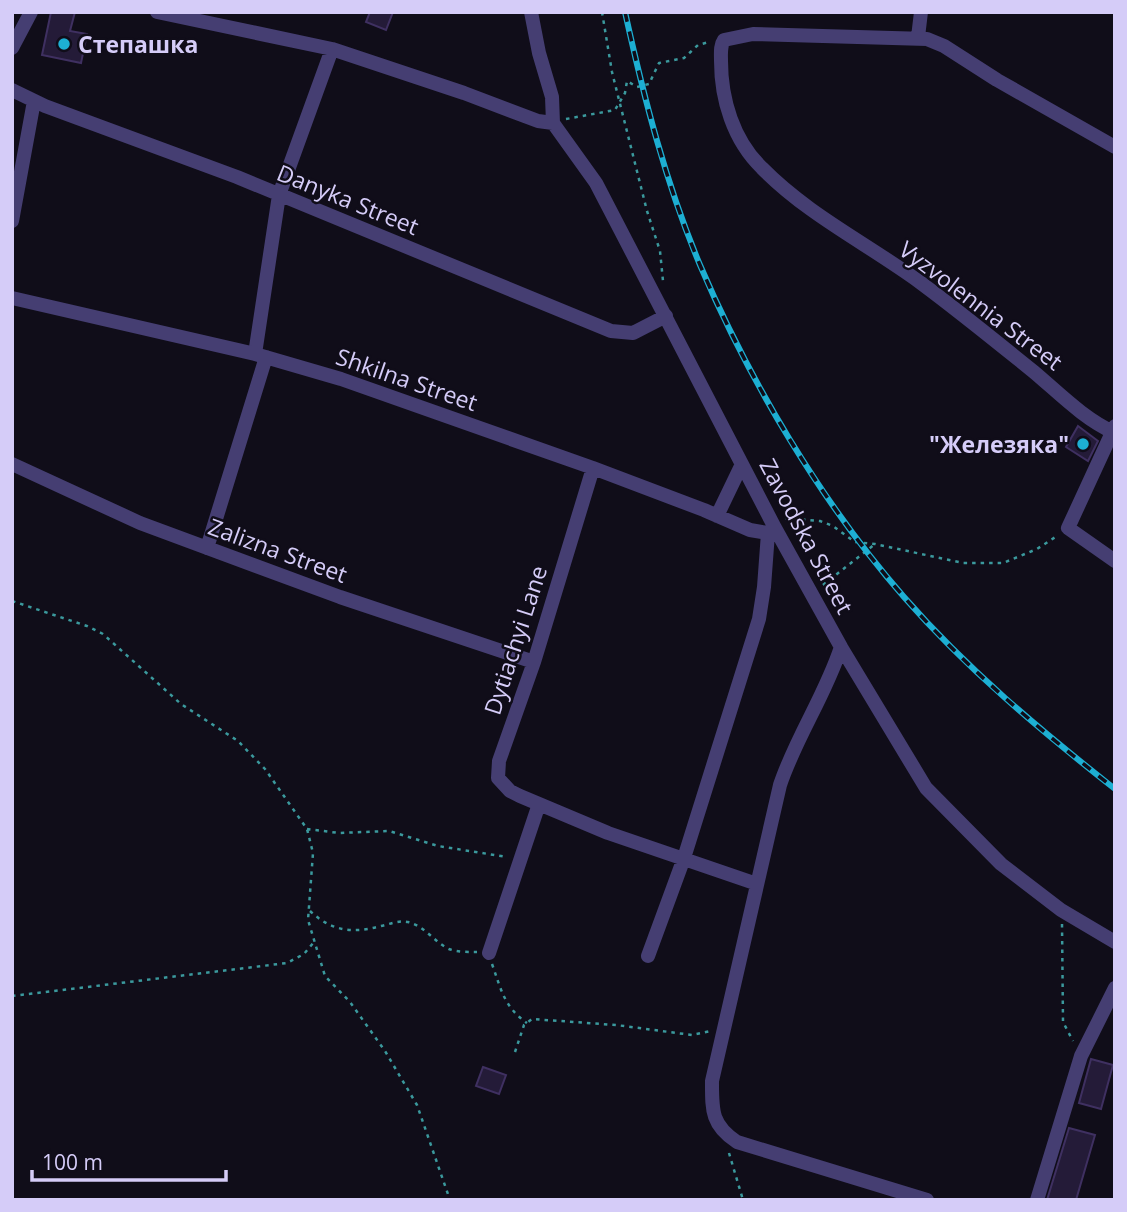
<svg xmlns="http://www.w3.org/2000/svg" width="1127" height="1212" viewBox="0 0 1127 1212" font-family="'Open Sans',sans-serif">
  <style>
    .building { fill: #241b38; stroke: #3f3061; stroke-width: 2 }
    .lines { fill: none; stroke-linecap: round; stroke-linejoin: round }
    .path { stroke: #3b999d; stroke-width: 2.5; stroke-dasharray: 3.5 5; stroke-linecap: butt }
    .minor { stroke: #453e72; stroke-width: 14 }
    .rail-casing { stroke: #1dafd3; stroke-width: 6 }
    .rail { stroke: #100d19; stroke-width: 3.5; stroke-dasharray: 10; stroke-linecap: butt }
    .poi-dot { fill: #1dafd3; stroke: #100d19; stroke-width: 2.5 }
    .labels { text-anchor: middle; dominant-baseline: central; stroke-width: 5; stroke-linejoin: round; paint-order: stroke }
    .poi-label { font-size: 23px; font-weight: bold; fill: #d5ccf8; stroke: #100d19; text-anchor: start }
    .street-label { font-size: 23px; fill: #d5ccf8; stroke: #100d19 }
  </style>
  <rect width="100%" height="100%" fill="#100d19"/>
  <path class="building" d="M51,12h24l-5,19 17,3 -6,29 -39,-8z
    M370,12h23l-7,18 -20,-8z
    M1078,426l20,15 -10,20 -22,-14z
    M1091,1059l22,6 -12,44 -22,-6z
    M483,1067l23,8 -7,19 -23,-8z
    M1069,1128l26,7 -19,65h-29z"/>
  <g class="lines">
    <path class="path" d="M602,12l10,60 35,139 13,40 3,30
      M566,119l49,-9 10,-17 2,-12 10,6 12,-3 10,-21 25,-5 14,-13 11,-3
      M785,518l35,3 13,5 22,16 20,2 88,19h40l34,-14 20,-13
      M823,585l52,-41
      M12,601l75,25 16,8 78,70 57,37 27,28 42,60 6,24 -5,67 17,56 25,26 35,49 32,54 33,95
      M307,829l32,4 50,-2 49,15 69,11
      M310,911c21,20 43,23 71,15 9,-2 18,-6 27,-4 17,4 26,20 41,27 8,3 19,3 28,3
      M1062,924l1,98 10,19
      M492,964c9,25 12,43 35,59
      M12,996l275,-33 17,-9 10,-12
      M515,1052l9,-27 8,-6 84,6 76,10 19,-4
      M729,1153l14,47"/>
    <path class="minor" d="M157,12l175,37 132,44 74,28 15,2
      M531,12l8,41 13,44 1,26 43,60 179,345 66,119c-16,49 -45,90 -61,138l-68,296c0,29 -1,44 25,61l190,58
      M918,37l3,-25
      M12,48l19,-36
      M12,90l33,16 192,71 374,154 22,2 33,-17
      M1115,147l-118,-67 -53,-34 -17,-7 -174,-5 -29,6c-4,6 -3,13 -3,21 0,38 12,79 41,107 46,47 106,76 159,115 39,29 76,59 113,89 26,22 50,47 81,61
      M12,221l22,-120
      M12,298l243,56 86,25 252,89 111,42 46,20 18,3 7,-5
      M255,354l24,-159 53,-146
      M1115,426l-47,102 47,33
      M12,464l128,59 200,74 194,65
      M593,468l-59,194 -35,99 -1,17 12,13 10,5 88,37 149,51
      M717,516l25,-52
      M207,548l59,-191
      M841,647l85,141 75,76 60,46 54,32
      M489,953l50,-149
      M648,956l36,-98 75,-239 5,-32 4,-54
      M1037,1200l44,-144 34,-68"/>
    <defs>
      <path id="rail" d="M625,12c19,86 41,172 75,253 50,117 121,237 204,332 63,72 136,133 211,192"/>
    </defs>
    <use href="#rail" class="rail-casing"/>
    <use href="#rail" class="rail"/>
  </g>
  <g class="poi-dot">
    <circle cx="64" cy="44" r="7"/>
    <circle cx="1083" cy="444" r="7"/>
  </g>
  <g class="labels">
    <g class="poi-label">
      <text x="78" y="44">Степашка</text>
      <text x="1069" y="444" text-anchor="end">"Железяка"</text>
    </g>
    <g class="street-label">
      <text transform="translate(348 199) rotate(22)">Danyka Street</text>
      <text transform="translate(981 305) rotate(37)">Vyzvolennia Street</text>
      <text transform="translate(407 379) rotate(19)">Shkilna Street</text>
      <text transform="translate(807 536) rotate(62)">Zavodska Street</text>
      <text transform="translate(278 550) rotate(20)">Zalizna Street</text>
      <text transform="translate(515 640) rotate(-72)">Dytiachyi Lane</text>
    </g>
  </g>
  <rect width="1127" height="1212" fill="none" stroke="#d5ccf8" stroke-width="28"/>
  <path d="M32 1170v10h194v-10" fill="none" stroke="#d5ccf8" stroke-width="3.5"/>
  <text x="42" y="1170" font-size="21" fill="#d5ccf8" stroke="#100d19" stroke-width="5" paint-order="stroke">100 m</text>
</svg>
